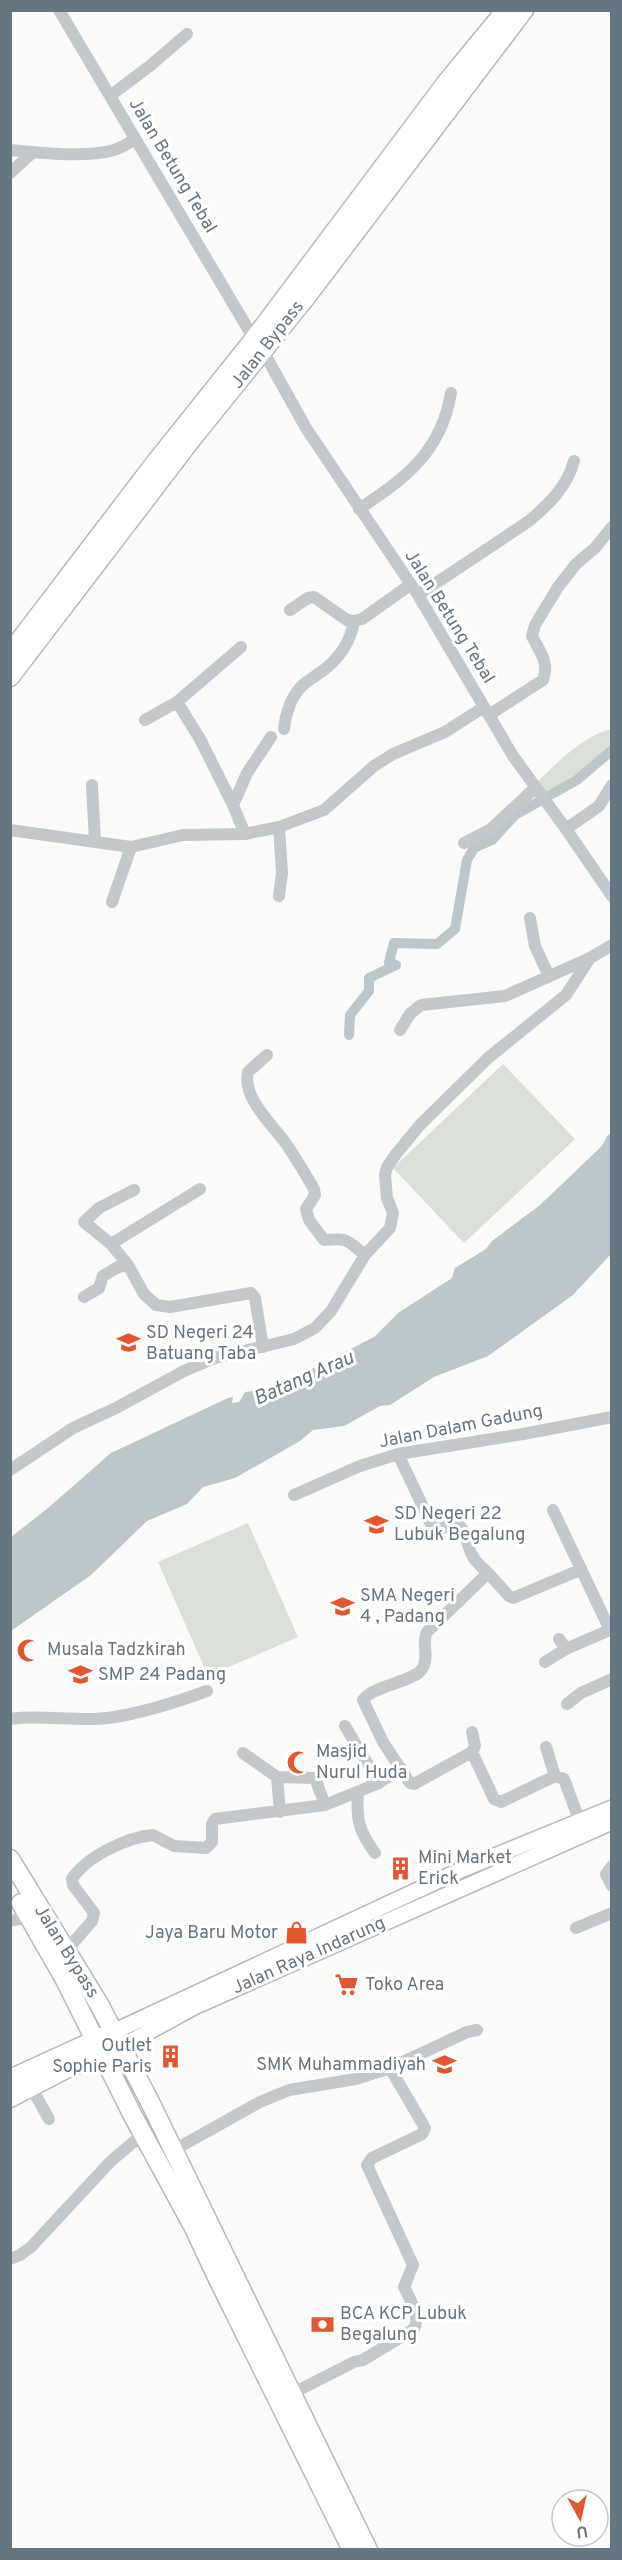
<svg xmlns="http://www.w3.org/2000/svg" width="622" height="2560" viewBox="0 0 622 2560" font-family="Overpass,sans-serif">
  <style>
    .green { fill: #dadfd7 }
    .water { fill: #bbc7cb }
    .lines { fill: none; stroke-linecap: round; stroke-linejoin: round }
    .canal { stroke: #bbc7cb; stroke-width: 10 }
    .major-casing { stroke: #b5babe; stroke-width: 18 }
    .highway-casing { stroke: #b4b9bd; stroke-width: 21 }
    .minor { stroke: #c3c8cc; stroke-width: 12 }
    .major { stroke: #fff; stroke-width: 15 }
    .highway { stroke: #fff; stroke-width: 18 }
    .labels { text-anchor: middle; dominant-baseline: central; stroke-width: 6; stroke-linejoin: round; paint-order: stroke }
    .street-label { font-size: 18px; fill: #657683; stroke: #fff }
    .poi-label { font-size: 18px; fill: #657683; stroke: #fff; text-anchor: start }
    .water-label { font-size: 20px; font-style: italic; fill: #60757c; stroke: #fff }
  </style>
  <rect width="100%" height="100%" fill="#fafaf8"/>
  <path class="green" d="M611,729v29l-70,48 -10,-18c24,-23 48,-50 80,-59z
    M503,1064l72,75 -111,104 -71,-75z
    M248,1523l50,114 -90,39 -50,-114z"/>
  <path class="water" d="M611,1133v121l-38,41 -85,61 -54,21 -44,28 -10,1 -36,20 -31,4 -13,11 -65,37 -32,9 -16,17 -40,17 -56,54 -80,56v-94l37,-29 63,-55 117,-55 5,-1 -1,6 7,-1 6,-10 37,-4 27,-20 14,1 16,-14 35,-18 24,-24 54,-35 3,-10 31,-19 6,-8 48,-36 62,-59 5,-10z"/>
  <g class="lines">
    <path class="canal" d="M349,1035l1,-20 19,-24v-13l27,-13 -7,-3 5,-19 43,1 18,-15 12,-69 7,-12 18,-8 23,-25 62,-35 35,-30"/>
    <defs>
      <path id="major" d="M113,2032l350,-163 149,-61
        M121,2047l73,-40 418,-185"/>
      <path id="highway" d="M10,653l145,-190 99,-124 192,-256 60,-73
        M10,677l181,-237 116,-144 217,-286
        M10,1859l89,145 51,98 218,448
        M21,1903l43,75 68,136 62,114 22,47 136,275
        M10,2079l94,-43
        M10,2098l56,-29 45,-18"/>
    </defs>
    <use href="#major" class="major-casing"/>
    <use href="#highway" class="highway-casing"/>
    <path class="minor" d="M59,10l195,329
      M110,96l41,-31 36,-31
      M10,150c30,3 76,8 104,0 7,-2 15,-7 21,-11
      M10,173l22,-20
      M263,351l43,77 112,167 95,161 53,73 46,67
      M359,509c47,-31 82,-57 92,-116
      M418,595l111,-74c20,-17 38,-34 45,-60
      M290,610l18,-12 6,-1 33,23 7,1 8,-2 48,-34
      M177,702l23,37 33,66 14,-32 24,-36
      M489,715l54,-35c7,-18 -4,-29 -11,-44l3,-11 23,-38 18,-23 19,-16 17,-21
      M145,720l32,-18 64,-55
      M284,729c1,-13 6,-29 15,-40 6,-7 14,-11 22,-17 17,-12 30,-30 33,-51
      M92,785l3,57
      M233,805l12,29
      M279,827l3,46 -3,23
      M566,829l33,-23 13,-21
      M10,830l121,17 52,-12 62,-1 34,-7 45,-17 50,-44 19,-12 52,-22 39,-25
      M464,843l27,-14 44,-41
      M112,902l19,-55
      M530,918l5,28 14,30
      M400,1030l10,-16 11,-9 84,-9 85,-38 22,-13
      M267,1055l-19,17c-6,25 22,50 36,69 11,15 20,31 30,48l1,6 -9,14 3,11 15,20c25,-2 21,-1 41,15
      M200,1189l-89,55 17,21 16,29 12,11 14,2 81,-14 4,5 8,49
      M111,1244l-27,-22 15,-14 35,-18
      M84,1297l15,-9 4,-12 15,-9 10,-2
      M398,1454l35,74 8,1 13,-7c13,6 12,22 18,33 3,7 11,13 16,18
      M10,1470l63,-42 43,-20 68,-37 31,-13 79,-19 21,-11 16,-17 34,-56 25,-27 3,-15 -6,-15 -2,-23 2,-8 9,-13 24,-29 68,-67 78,-63 24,-37
      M294,1495l66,-29 38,-12 125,-20 89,-17
      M553,1510l57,120
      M559,1639l7,10 46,-20
      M545,1662l21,-13
      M567,1704l14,-11 31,-14
      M10,1719c28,-4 56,1 84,0 35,-1 80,-16 113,-28
      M345,1726l34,57
      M472,1732l3,14 -3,6 -58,32 -4,-1 -27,-41 -20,-42c11,-15 51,-18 59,-31 8,-12 -1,-26 5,-37l61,-59 21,23 4,2 67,-28
      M472,1752l22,47 7,3 54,-26 -9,-29
      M243,1753l34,24 38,1 10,27
      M555,1776l9,3 18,49
      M277,1777l3,35
      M358,1793c-2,27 1,38 17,60
      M612,1866l-6,8 6,12
      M10,1921l19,-4
      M576,1928l36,-15
      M66,1951l26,-30 2,-8 -21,-28 -1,-6c14,-22 55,-42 81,-44l21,11 32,2 6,-6v-18l3,-5 110,-14 54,-22 22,-15
      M31,2087l18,32
      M174,2150l86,-48 29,-12 67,-11 34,-11 77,-36 10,-2
      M10,2259l10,-4 11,-8 80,-86 32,-27
      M293,2393l61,-31 9,-2 51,-31c7,-13 -4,-30 -10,-42l9,-22 -46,-100 5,-7 50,-24 3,-6 -35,-60"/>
    <use href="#major" class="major"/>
    <use href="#highway" class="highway"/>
  </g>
  <defs>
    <symbol id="school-bare" viewBox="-9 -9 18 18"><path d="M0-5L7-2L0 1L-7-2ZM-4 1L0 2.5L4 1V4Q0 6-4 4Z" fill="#e4572e" stroke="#fff" stroke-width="2.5" paint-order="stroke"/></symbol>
    <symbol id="mosque-bare" viewBox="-9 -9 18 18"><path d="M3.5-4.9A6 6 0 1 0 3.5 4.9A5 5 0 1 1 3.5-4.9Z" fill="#e4572e" stroke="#fff" stroke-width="2.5" paint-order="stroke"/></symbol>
    <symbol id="building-bare" viewBox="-9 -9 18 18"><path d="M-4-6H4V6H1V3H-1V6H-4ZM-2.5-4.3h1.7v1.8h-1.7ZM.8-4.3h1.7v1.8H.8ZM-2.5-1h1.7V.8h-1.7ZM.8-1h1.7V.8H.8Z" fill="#e4572e" stroke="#fff" stroke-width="2.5" paint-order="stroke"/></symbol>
    <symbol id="shop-bare" viewBox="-9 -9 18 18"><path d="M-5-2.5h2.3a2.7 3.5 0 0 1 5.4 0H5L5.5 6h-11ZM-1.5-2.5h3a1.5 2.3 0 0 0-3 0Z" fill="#e4572e" stroke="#fff" stroke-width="2.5" paint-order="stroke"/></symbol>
    <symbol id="supermarket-bare" viewBox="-9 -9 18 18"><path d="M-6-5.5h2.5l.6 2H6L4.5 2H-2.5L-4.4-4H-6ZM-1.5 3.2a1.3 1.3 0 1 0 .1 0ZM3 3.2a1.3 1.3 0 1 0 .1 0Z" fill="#e4572e" stroke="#fff" stroke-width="2.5" paint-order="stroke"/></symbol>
    <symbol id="bank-bare" viewBox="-9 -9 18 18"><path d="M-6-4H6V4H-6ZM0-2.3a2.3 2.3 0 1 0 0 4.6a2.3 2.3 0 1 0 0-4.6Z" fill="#e4572e" stroke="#fff" stroke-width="2.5" paint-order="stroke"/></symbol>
  </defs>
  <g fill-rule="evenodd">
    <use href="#school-bare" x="112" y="1326" width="33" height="33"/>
    <use href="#school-bare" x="360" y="1508" width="33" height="33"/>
    <use href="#school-bare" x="326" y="1590" width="33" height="33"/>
    <use href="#mosque-bare" x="12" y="1634" width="33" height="33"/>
    <use href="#school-bare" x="64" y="1658" width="33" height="33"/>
    <use href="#mosque-bare" x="282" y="1746" width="33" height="33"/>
    <use href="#building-bare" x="384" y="1852" width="33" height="33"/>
    <use href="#shop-bare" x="280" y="1916" width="33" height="33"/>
    <use href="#supermarket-bare" x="330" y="1968" width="33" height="33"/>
    <use href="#building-bare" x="154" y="2040" width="33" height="33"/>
    <use href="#school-bare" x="428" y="2048" width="33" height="33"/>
    <use href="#bank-bare" x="306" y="2308" width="33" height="33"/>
  </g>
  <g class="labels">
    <g class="street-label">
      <text transform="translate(172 166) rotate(59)">Jalan Betung Tebal</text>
      <text transform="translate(268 345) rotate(-52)">Jalan Bypass</text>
      <text transform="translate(449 617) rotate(58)">Jalan Betung Tebal</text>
      <text transform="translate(461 1427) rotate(-11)">Jalan Dalam Gadung</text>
      <text transform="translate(66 1952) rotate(58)">Jalan Bypass</text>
      <text transform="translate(309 1956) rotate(-24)">Jalan Raya Indarung</text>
    </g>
    <g class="poi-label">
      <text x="146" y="1333">SD Negeri 24<tspan x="146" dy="21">Batuang Taba</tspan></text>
      <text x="394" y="1514">SD Negeri 22<tspan x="394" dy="21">Lubuk Begalung</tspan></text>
      <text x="360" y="1596">SMA Negeri<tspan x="360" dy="21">4 , Padang</tspan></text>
      <text x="47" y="1650">Musala Tadzkirah</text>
      <text x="98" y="1675">SMP 24 Padang</text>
      <text x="316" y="1752">Masjid<tspan x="316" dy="21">Nurul Huda</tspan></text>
      <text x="418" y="1858">Mini Market<tspan x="418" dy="21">Erick</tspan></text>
      <text x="278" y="1933" text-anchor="end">Jaya Baru Motor</text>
      <text x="365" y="1985">Toko Area</text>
      <text x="152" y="2046" text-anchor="end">Outlet<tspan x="152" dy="21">Sophie Paris</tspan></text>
      <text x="426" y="2065" text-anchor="end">SMK Muhammadiyah</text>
      <text x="340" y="2314">BCA KCP Lubuk<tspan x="340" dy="21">Begalung</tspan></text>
    </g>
    <g class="water-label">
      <text transform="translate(304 1379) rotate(-24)">Batang Arau</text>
    </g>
  </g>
  <rect width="622" height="2560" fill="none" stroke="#657683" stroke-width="24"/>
  <g transform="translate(580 2518) rotate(172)"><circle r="28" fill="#ffffff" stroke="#c1c8cd" stroke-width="1.5"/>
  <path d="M0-4.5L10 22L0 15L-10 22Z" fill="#e4572e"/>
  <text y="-9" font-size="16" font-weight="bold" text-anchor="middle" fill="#657683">U</text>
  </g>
</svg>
